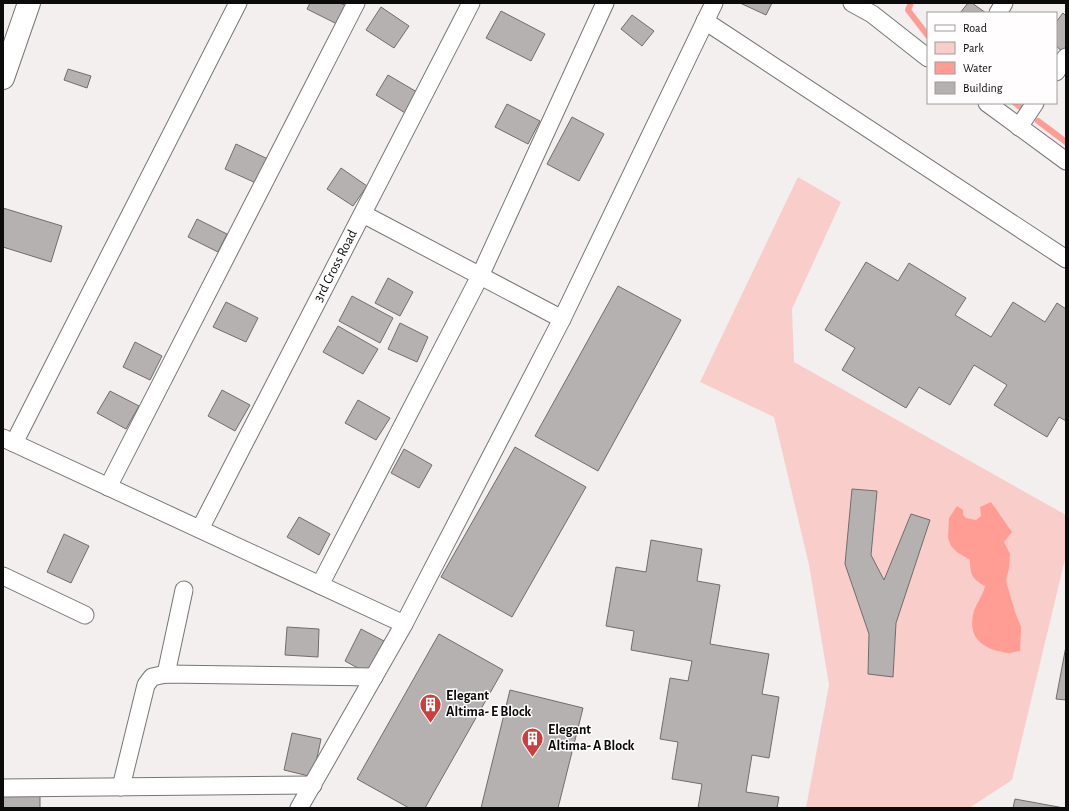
<svg xmlns="http://www.w3.org/2000/svg" width="1069" height="811" viewBox="0 0 1069 811" font-family="'Alegreya Sans',sans-serif">
  <style>
    .green { fill: #f9cdc9 }
    .water { fill: #ff9d95 }
    .lines { fill: none; stroke-linecap: round; stroke-linejoin: round }
    .stream { stroke: #ff9d95; stroke-width: 6 }
    .building { fill: #b4b1b0; stroke: #706d6c }
    .street-casing { stroke: #787575; stroke-width: 19 }
    .secondary-casing { stroke: #787575; stroke-width: 24 }
    .street { stroke: #fff; stroke-width: 17 }
    .secondary { stroke: #fff; stroke-width: 22 }
    .labels { text-anchor: middle; dominant-baseline: central; stroke-width: 3; stroke-linejoin: round; paint-order: stroke }
    .street-label { font-size: 14px; fill: #0c0b0b; stroke: #fffdfd }
    .poi-label { font-size: 14px; font-weight: bold; fill: #0c0b0b; stroke: #fffdfd; text-anchor: start }
  </style>
  <rect width="100%" height="100%" fill="#f3efef"/>
  <path class="green" d="M798,177l43,25 -49,107 2,53 272,153v40l-54,225 -43,28h-163l23,-123 -20,-120 -35,-148 -74,-35z"/>
  <path class="water" d="M991,502l21,30 -8,10 6,12 -1,14 -3,13 9,31 6,15 -1,24c-4,0 -8,2 -12,2 -3,0 -7,-2 -10,-2 -19,-5 -29,-16 -25,-36 2,-11 10,-19 12,-29 -13,-7 -15,-12 -15,-26l-13,-8 -6,-6 -3,-8 1,-20 8,-12 6,4v5l3,3 10,2 5,-4 -1,-9z"/>
  <g class="lines">
    <path class="stream" d="M911,3l-3,7 20,26
      M1015,103l5,4
      M1038,121l28,21"/>
  </g>
  <path class="building" d="M310,3h30l9,4 -10,18 -32,-16z
    M740,3h32l-6,12z
    M968,3h4l14,10h-26z
    M381,7l28,19 -15,22 -28,-18z
    M501,11l44,23 -14,27 -45,-23z
    M1063,13l3,3v32l-3,4 -7,-6v-24z
    M632,15l22,16 -12,15 -21,-17z
    M68,69l23,7 -4,12 -23,-8z
    M388,75l34,20 -12,21 -34,-21z
    M507,104l33,17 -12,23 -33,-17z
    M572,117l32,17 -25,47 -32,-17z
    M236,144l34,16 -12,24 -33,-15z
    M341,168l26,18 -14,20 -26,-17z
    M3,208l59,18 -11,36 -48,-15z
    M197,219l30,15 -9,18 -30,-15z
    M866,262l32,19 11,-18 57,35 -11,17 36,22 22,-35 32,20 12,-19 9,6v112l-7,-4 -12,20 -53,-32 13,-20 -33,-20 -24,40 -31,-18 -13,21 -64,-38 13,-22 -30,-18z
    M388,278l25,14 -13,24 -25,-13z
    M618,286l63,34 -83,151 -63,-35z
    M352,296l41,22 -13,25 -41,-22z
    M226,302l32,16 -12,24 -33,-15z
    M400,323l28,14 -11,25 -29,-13z
    M338,326l40,23 -15,25 -40,-22z
    M135,342l27,14 -12,24 -27,-13z
    M222,390l28,15 -15,26 -27,-15z
    M110,391l29,15 -13,23 -29,-16z
    M358,400l32,18 -14,22 -31,-17z
    M515,447l71,40 -74,130 -71,-40z
    M404,449l28,16 -13,23 -28,-15z
    M852,489l25,2 -6,64 13,25 27,-66 19,6 -34,103 -3,54 -25,-3 1,-40 -24,-70z
    M299,517l31,17 -11,21 -32,-18z
    M64,534l25,12 -18,37 -24,-11z
    M651,540l51,9 -5,32 23,4 -10,59 59,10 -7,40 17,3 -10,61 -17,-3 -6,37 33,5 -2,11h-79l4,-24 -30,-5 6,-37 -18,-3 10,-61 18,3 4,-20 -61,-11 3,-19 -28,-5 10,-59 30,5z
    M287,627l32,2 -1,28 -33,-2z
    M361,629l23,12 -17,32 -22,-12z
    M439,634l64,36 -78,138h-16l-52,-29z
    M1066,646v54l-10,-1z
    M510,690l73,18 -25,100h-77z
    M292,733l29,6 -8,38 -29,-7z
    M3,794l37,1v13h-37z
    M1015,799l49,9h-51z"/>
  <g class="lines">
    <defs>
      <g id="street">
        <path d="M852,3l20,11 56,44"/>
        <path d="M998,13l6,-10"/>
        <path d="M705,21l361,238"/>
        <path d="M1056,72l10,-15"/>
        <path d="M987,103l79,58"/>
        <path d="M1019,127l16,-24"/>
        <path d="M363,214l199,105"/>
        <path d="M3,438l401,186"/>
        <path d="M14,443l224,-440"/>
        <path d="M108,487l248,-484"/>
        <path id="s1" d="M200,529l271,-526"/>
        <path d="M3,576l82,39"/>
        <path d="M320,585l160,-309 125,-273"/>
        <path d="M166,674l18,-84"/>
        <path d="M121,787l25,-102 6,-8 14,-3 208,3"/>
        <path d="M3,788l310,-3"/>
        <path d="M299,808l105,-184 158,-305 152,-316"/>
      </g>
      <path id="secondary" d="M3,78l26,-75"/>
    </defs>
    <use href="#street" class="street-casing"/>
    <use href="#secondary" class="secondary-casing"/>
    <use href="#street" class="street"/>
    <use href="#secondary" class="secondary"/>
  </g>
  <defs>
    <symbol id="building-pin" viewBox="-11 -11 22 30"><path d="M0 17L-7.5 6A9.5 9.5 0 1 1 7.5 6Z" fill="#cd3e3d" stroke="#fffdfd"/><path d="M-4-6H4V6H1V3H-1V6H-4ZM-2.5-4.3h1.7v1.8h-1.7ZM.8-4.3h1.7v1.8H.8ZM-2.5-1h1.7V.8h-1.7ZM.8-1h1.7V.8H.8Z" fill="#fff"/></symbol>
  </defs>
  <g fill-rule="evenodd">
    <use href="#building-pin" x="418" y="692" width="25" height="34"/>
    <use href="#building-pin" x="520" y="726" width="25" height="34"/>
  </g>
  <g class="labels">
    <g class="street-label">
      <text stroke="none"><textPath href="#s1" startOffset="296">3rd Cross Road</textPath></text>
    </g>
    <g class="poi-label">
      <text x="446" y="696">Elegant<tspan x="446" dy="16">Altima- E Block</tspan></text>
      <text x="548" y="730">Elegant<tspan x="548" dy="16">Altima- A Block</tspan></text>
    </g>
  </g>
  <rect width="1069" height="811" fill="none" stroke="#0c0b0b" stroke-width="8"/>
  <rect x="927" y="12" width="130" height="92" fill="#fffdfd" stroke="#9e9c9c"/>
  <rect x="935" y="25" width="20" height="6" fill="#ffffff" stroke="#9e9c9c"/>
  <text x="963" y="32" font-size="12" fill="#0c0b0b">Road</text>
  <rect x="935" y="42" width="20" height="12" fill="#f9cdc9" stroke="#9e9c9c"/>
  <text x="963" y="52" font-size="12" fill="#0c0b0b">Park</text>
  <rect x="935" y="62" width="20" height="12" fill="#ff9d95" stroke="#9e9c9c"/>
  <text x="963" y="72" font-size="12" fill="#0c0b0b">Water</text>
  <rect x="935" y="82" width="20" height="12" fill="#b4b1b0" stroke="#9e9c9c"/>
  <text x="963" y="92" font-size="12" fill="#0c0b0b">Building</text>
</svg>
